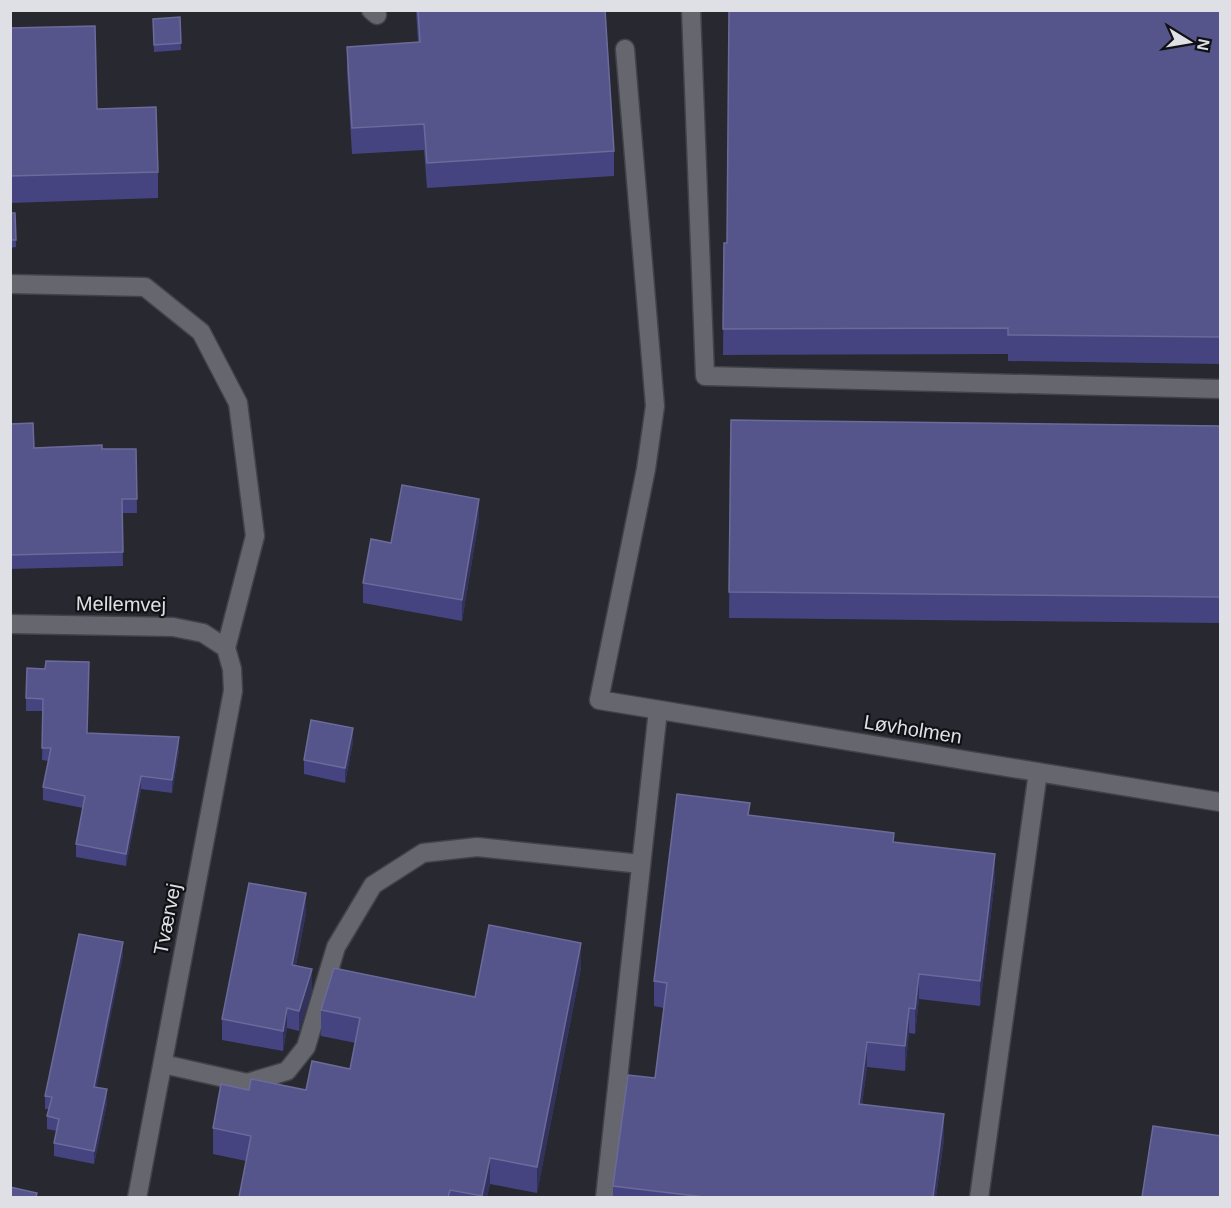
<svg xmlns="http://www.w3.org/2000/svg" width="1231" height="1208" viewBox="0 0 1231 1208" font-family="Arial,sans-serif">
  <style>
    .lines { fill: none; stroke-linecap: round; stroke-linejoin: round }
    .minor-casing { stroke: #424349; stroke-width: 21 }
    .minor { stroke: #65666e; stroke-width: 18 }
    .wall { fill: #454481 }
    .shaded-wall { fill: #32325c }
    .building { fill: #55558b; stroke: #6b6a99; stroke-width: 1.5 }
    .labels { text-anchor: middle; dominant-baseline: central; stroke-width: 4.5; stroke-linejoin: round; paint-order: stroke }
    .street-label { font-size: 20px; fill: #dfe0e5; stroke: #111115 }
  </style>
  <rect width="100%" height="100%" fill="#272830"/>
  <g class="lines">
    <defs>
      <path id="minor" d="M371,10l6,5
        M691,10l14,366 515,13
        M625,49l30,357 -9,63 -47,231 621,102
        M10,284l135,3 56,45 37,71 17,133 -29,112
        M10,624l163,3 30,6 23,15
        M163,1064l84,19 40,-12 19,-24 30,-100 37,-62 50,-32 54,-6 164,17
        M137,1198l96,-507 -1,-22 -6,-21
        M605,1198l53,-488
        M979,1198l59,-426"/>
    </defs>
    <use href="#minor" class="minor-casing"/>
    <use href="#minor" class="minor"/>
  </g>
  <path class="wall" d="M416,10h189l9,141v25l-187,12 -3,-38 -72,4 -5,-82v-25l71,-5z
    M1221,10v354l-213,-3v-7l-285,1 1,-112h3z
    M180,17l1,33 -27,2 -1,-33z
    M10,28l87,81 61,63v26l-148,5z
    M10,213h5l1,34 -6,1z
    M731,420l490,6v197l-492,-5z
    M10,424l24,24 102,1 1,64h-15l1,53 -113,3z
    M479,519l-17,102 -99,-18v-20l28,-40z
    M89,675l-2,59 92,16 -7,43 -31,-4 -15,77 -50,-9v-13l7,-36 -40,-8v-13l6,-26 -7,-1 1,-49h-17v-13z
    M353,742l-8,41 -41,-9v-14z
    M750,815l144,27 101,37 -15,127 -61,-7 -4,35 -6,-1 -4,38 -38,-4 -5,37 82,35 -8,58h-323v-11l42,-108 9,-70 -10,-2v-25z
    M306,913l-10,52 16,24 -13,42 -12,-3 -4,23 -61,-11v-21z
    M123,955l-27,132 11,16 -13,61 -40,-8v-13l3,-12 -10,-2v-13l2,-7h-4v-13z
    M581,968l-44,225 -47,-9 -3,13h-248l7,-36 -33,-7v-26l36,-38h57l44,-21 6,-26 -35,-7v-26l154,-13z"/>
  <path class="shaded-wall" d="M479,499v20l-17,102v-21z
    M353,728v14l-8,41v-15z
    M179,737v13l-7,43v-13z
    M141,776v13l-15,77v-12z
    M995,854v25l-15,127v-25z
    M306,893v20l-14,72v-20z
    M123,942v13l-29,145v-13z
    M581,943v25l-44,225v-26z
    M312,969v20l-13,42v-20z
    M919,974v25l-4,35v-25z
    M287,1008v20l-4,23v-20z
    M909,1008v25l-4,38v-25z
    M867,1042v25l-8,62v-25z
    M107,1089v14l-13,61v-13z
    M944,1114v25l-8,58h-3z
    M490,1158v26l-3,13h-5z"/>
  <path class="building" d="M418,10h187l9,141 -187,12 -3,-39 -72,4 -5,-81 73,-5z
    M729,10h492v327l-213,-2v-7l-285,1 1,-86h3z
    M180,17l1,26 -27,2 -1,-26z
    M95,26l2,83 59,-2 2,65 -148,4v-148z
    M10,213h5l1,27h-6z
    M731,420l490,6v171l-492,-5z
    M33,423l1,25 68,-3v4h34l1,50h-15l1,53 -113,3v-131z
    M402,485l77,14 -17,101 -99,-17 8,-44 20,4z
    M46,661l43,1 -2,71 92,4 -7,43 -31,-4 -15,78 -50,-10 9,-48 -42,-9 8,-39h-9l1,-49 -17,-1 1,-30 18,1z
    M311,720l42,8 -8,40 -41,-8z
    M677,794l73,9 -2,12 146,18 -1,9 102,12 -15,127 -61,-7 -4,35 -6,-1 -4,38 -38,-4 -8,62 85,10 -11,83h-229l-91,-11 15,-111 27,3 12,-95 -13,-2z
    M249,883l57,10 -14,72 20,4 -13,42 -12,-3 -4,23 -61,-12z
    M489,925l92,18 -44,224 -47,-9 -8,38 -32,-6 -2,7h-209l12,-61 -38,-8 8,-44 28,6 2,-11 55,11 6,-29 38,8 10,-51 -39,-8 13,-42 141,29z
    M79,934l44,8 -29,145 13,2 -13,62 -40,-8 5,-24 -12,-3 5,-19 -7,-1z
    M1153,1126l68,10v61h-79z
    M10,1187l27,6 -1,4h-26z"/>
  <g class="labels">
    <g class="street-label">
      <text transform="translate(121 604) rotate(1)">Mellemvej</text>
      <text transform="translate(913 729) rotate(9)">Løvholmen</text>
      <text transform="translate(167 919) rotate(-79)">Tværvej</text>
    </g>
  </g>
  <rect width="1231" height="1208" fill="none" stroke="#dfe0e5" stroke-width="24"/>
  <g transform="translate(1189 42) rotate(101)" stroke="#111115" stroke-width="4.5" paint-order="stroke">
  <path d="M0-4.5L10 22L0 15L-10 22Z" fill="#dfe0e5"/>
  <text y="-9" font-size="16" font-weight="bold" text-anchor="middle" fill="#dfe0e5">N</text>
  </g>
</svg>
